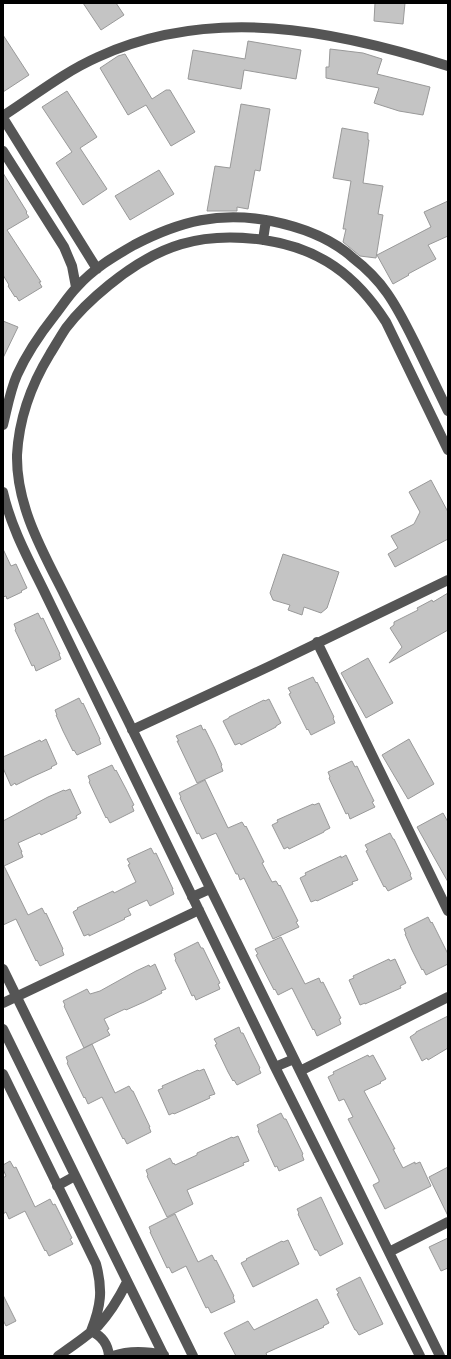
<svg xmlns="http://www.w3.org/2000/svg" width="451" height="1359" viewBox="0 0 451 1359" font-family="'Titillium Web',sans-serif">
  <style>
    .building { fill: #c4c4c4; stroke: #999 }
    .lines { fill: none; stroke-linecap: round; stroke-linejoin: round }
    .minor { stroke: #555; stroke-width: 10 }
  </style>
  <rect width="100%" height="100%" fill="#fff"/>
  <path class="building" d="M83,3h33l8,12 -23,15z
    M375,3h30l-2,21 -29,-3z
    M3,35l26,40 -26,17z
    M248,41l53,9 -5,29 -52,-9 -3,19 -53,-10 5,-29 52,9z
    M330,49l33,4 19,6 -5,15 53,13 -7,28 -24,-4 -25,-8 5,-15 -53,-10v-11h3z
    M125,54l27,45 14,-9h4l25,42 -24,14 -25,-41 -18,10 -28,-47 18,-12z
    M67,91l30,46 -17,11 27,41 -24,16 -27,-42 16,-11 -30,-45z
    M241,104l29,5 -10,62 -5,-1 -7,39 -11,-2v4h-30l8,-45 15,2z
    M342,128l26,5v7h1l-6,43 20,3 -5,28 5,1 -7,43 -16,-2 -17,-14 3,-13h-3l8,-48 -18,-3z
    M159,170l15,24 -44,26 -15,-24z
    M3,173l24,39 -1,1 3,4 -22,13 34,52h-2l3,5 -23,14 -3,-5 -1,1 -7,-11 1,-1 -6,-10z
    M448,201v35l-20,9 8,14 -28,15 1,1 -16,9 -16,-29 54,-28 -7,-15z
    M3,321l15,6 -15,31z
    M431,480l17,32v27l-53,28 -7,-13 10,-6 -7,-12 23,-12 6,-12 -11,-20z
    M3,549l8,17 5,-2 11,24 -6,3 1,1 -15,7 -1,-3 -3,1z
    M283,554l56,18 -12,36 -6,5 -17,-6 -2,8 -14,-5 2,-5 -17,-5 -3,-7z
    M448,593v37l-59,33 13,-16 -12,-19 4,-3v-3l24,-12 -1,-2 15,-8 1,2z
    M38,613l3,6 2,-1 17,36h-1l2,5 -25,12 -2,-6 -2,1 -7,-15 -10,-21 1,-1 -2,-5z
    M368,658l25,45 -27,15 -25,-45z
    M313,677l3,6 1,-1 17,35 -1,1 2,5 -24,12 -3,-6 -1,1 -18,-36 2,-1 -3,-5z
    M79,698l3,6 1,-1 17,36h-1l2,5 -24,11 -3,-5 -1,1 -10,-20 -7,-16h1l-2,-5z
    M269,699l12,24 -5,3v1l-35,18 -1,-2 -5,2 -12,-24 6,-3v-1l35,-17 1,1z
    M201,725l2,5 2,-1 10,20 7,16 -1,1 2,5 -26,12 -20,-42h2l-3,-5z
    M46,739l11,25 -6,3 1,1 -20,9 -16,8 -1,-2 -4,3 -8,-18v-11l37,-17 1,2z
    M409,739l25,45 -26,15 -26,-44z
    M352,761l3,6 2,-1 9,19 8,16 -2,1 3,5 -25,12 -2,-6 -2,1 -17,-36 1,-1 -2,-5z
    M112,765l3,6 1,-1 10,19 8,16 -2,1 2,5 -24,12 -3,-6 -1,1 -17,-36 1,-1 -2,-5z
    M205,780l23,48 14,-6 3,5 1,-1 18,36 -2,1 10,19 4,-1 3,5 1,-1 18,36 -2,1 3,5 -26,12 -29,-61 -4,2 -2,-6h-2l-20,-41 -14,6 -3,-6 -2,1 -17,-36 1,-1 -2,-4z
    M70,789l11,24 -5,3 1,2 -36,17 -1,-2 -22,10 4,9h-1l2,5 -19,9 24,49 14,-7 3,6 1,-1 17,36 -1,1 2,5 -24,11 -3,-6 -1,1 -20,-42 -13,6v-104l45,-24 16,-7 1,1z
    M319,803l11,25 -6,3v1l-35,17 -1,-2 -4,2 -12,-24 6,-3 -1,-2 36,-16 1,1z
    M443,813l5,9v60l-31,-55z
    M390,833l3,6h1l17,35 -1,1 2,4 -24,12 -3,-5 -1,1 -18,-36 2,-1 -3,-5z
    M151,848l3,6 2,-1 9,19 8,17h-1l2,5 -24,12 -3,-6 -19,9 3,6 -7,3 1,1 -36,17v-2l-5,2 -11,-24 5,-3 -1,-1 36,-17 1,2 22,-11 -8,-17 2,-1 -3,-5z
    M346,855l12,25 -6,2 1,2 -36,17 -1,-1 -5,2 -11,-24 6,-3 -1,-2 19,-9 17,-8v2z
    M428,917l3,6 1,-1 16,32v10l-22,11 -3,-6 -1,1 -10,-20 -7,-16h1l-2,-5z
    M281,937l24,47 14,-6 2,5 2,-1 18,36 -2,1 2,5 -24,12 -3,-7 -1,1 -21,-42 -14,7 -3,-6 -1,1 -18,-35 2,-1 -3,-5z
    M198,942l3,6h2l17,35 -2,1 2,5 -24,11 -2,-5 -2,1 -11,-24 -6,-12 1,-1 -2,-5z
    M389,959l1,2 5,-2 11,24 -6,3 1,2 -36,16v-1l-5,2 -11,-25 5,-2 -1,-2z
    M155,964l11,25 -5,2 1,2 -18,9 -18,8 -1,-1 -21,10 5,10 -2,1 3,5 -26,13 -20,-42 1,-1 -2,-4 24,-12 3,5 10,-3 36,-20 13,-6 1,2z
    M448,1016v32l-20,12 -1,-2 -5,3 -12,-24 6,-4v-1z
    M239,1027l2,6h2l9,19 8,16 -1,1 2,4 -24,12 -3,-5 -1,1 -5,-9 -13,-27 2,-1 -3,-5z
    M92,1044l23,49 14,-7 3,5h1l17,36h-1l2,5 -24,12 -3,-6 -1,1 -21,-42 -14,7 -3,-7 -1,1 -17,-35 1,-1 -2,-5z
    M368,1055l1,2 4,-2 13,24 -6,3 1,1 -17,8 31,58h-2l10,19 12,-6v2l5,-2 11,24 -46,23 -12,-24 6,-3v-2l-31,-61 5,-2 -9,-18 -5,2 -11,-24 6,-3 -1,-2z
    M204,1069l11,25 -6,2 1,2 -20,9 -16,7 -1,-1 -4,2 -11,-25 5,-2 -1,-2 36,-16 1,1z
    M281,1113l3,6h2l17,35 -1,1 2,5 -25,11 -2,-5 -2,1 -11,-24 -6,-12 1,-1 -2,-5z
    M238,1136l11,25 -6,2 1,2 -57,25 6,14 -26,13 -20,-41 1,-1 -2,-5 24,-12 3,6 1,-1 1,2 22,-10v-2l35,-16 1,1z
    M10,1161l4,7 2,-1 19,40 15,-8 3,6 2,-1 17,34 -2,1 3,5 -24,12 -3,-6 -1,1 -20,-40 -16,8 -3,-7 -3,2v-36l3,-2 -3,-7v-4z
    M448,1167v49l-19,-39z
    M321,1197l22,47 -23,12 -3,-6h-2l-7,-15 -10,-21 1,-1 -2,-4z
    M175,1214l23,48 14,-7 3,6 1,-1 18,36 -1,1 2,5 -24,11 -3,-6 -2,1 -20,-42 -14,7 -3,-6 -2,1 -17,-36h1l-2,-5z
    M448,1238v30l-7,3 -12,-24z
    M288,1240l11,24 -46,23 -12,-24 6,-3 -1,-1 36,-18 1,1z
    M360,1277l23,47 -24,11 -3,-5h-1l-18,-36 2,-1 -3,-4z
    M3,1295l13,26 -10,5 -3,-6z
    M317,1299l12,24 -6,3 1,1 -58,26 1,3h-31l-12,-23 24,-12 6,9z"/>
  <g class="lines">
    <path class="minor" d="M3,116c31,-20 61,-44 95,-59 114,-52 236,-27 350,9
      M3,118l94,151
      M3,151l61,96 8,19 4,21
      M263,240l3,-20
      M3,425c4,-16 7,-34 14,-50 10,-22 23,-41 38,-60 7,-9 14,-20 22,-28 16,-18 36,-30 57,-42 46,-24 86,-34 137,-24 30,6 60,17 82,37 13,10 25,22 34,35 12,17 21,36 30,54 10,21 21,43 31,64
      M3,492c8,36 27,70 43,103l229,472 145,289
      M317,642l131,269
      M132,730l138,-64 178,-86
      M192,897l18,-8
      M3,969l190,387
      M3,1003l196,-93
      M3,1029l161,327
      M275,1067l19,-8
      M300,1071l148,-74
      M3,1074l93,190c7,26 5,42 -5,67 11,5 17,13 18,25
      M57,1186l18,-10
      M389,1252l59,-30
      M58,1356c13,-9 28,-19 40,-30 12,-13 21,-28 29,-44
      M113,1356c17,-6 33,-5 51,-1
      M440,1356c-102,-207 -204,-415 -306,-623 -21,-43 -43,-86 -65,-129 -23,-47 -53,-95 -52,-149 2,-37 14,-70 33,-101 5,-8 10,-17 16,-26 12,-16 27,-30 43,-43 49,-40 92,-54 155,-45 55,8 92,35 122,82l62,128"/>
  </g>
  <rect width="451" height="1359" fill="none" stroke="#000000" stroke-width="8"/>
</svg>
